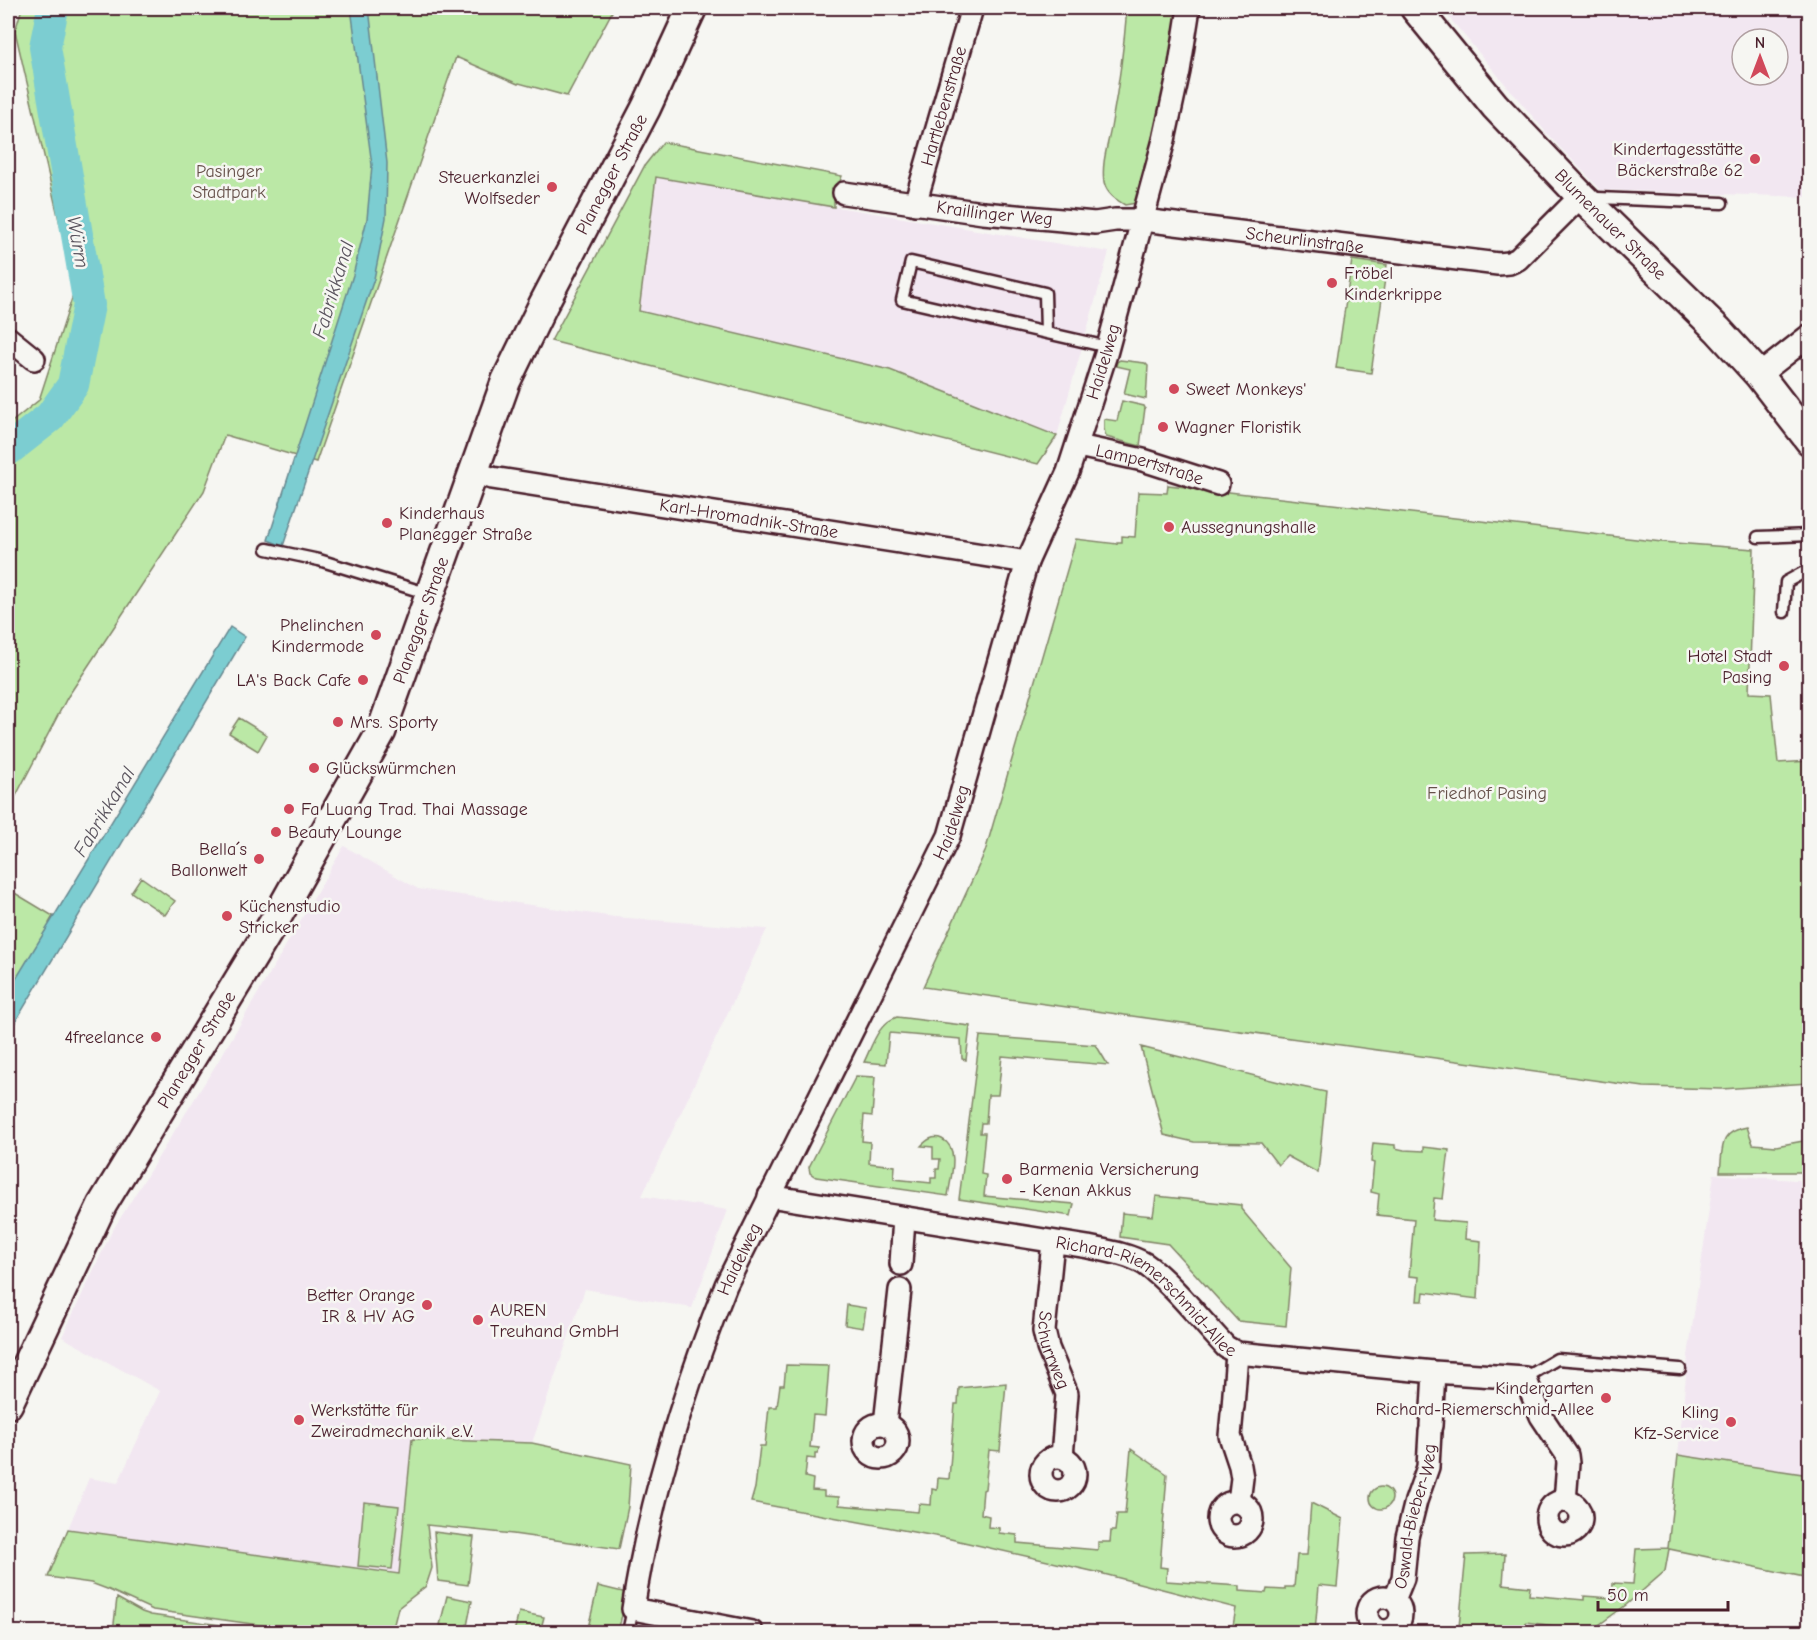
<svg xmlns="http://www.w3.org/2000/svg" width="1817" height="1640" viewBox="0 0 1817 1640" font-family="'Comic Neue',sans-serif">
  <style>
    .built { fill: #f2e7f1; fill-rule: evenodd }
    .green { fill: #bbe8a6; stroke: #828468; stroke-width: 1.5 }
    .water { fill: #7bcdd1; stroke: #67878f; stroke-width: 1.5 }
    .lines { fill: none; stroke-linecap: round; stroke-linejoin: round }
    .river { stroke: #7bcdd1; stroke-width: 32 }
    .lane-casing { stroke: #4a1f2b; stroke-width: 15 }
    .street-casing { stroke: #4a1f2b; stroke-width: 26 }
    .secondary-casing { stroke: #4a1f2b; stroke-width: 33 }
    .lane { stroke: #f6f6f2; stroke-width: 10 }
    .street { stroke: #f6f6f2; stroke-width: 21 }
    .secondary { stroke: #f6f6f2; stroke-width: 28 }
    .poi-dot { fill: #d1495b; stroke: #f6f6f2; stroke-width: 2 }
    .labels { text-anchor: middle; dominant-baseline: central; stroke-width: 5; stroke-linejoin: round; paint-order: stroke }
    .street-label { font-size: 18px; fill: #4a1f2b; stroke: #f6f6f2 }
    .poi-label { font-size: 18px; fill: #4a1f2b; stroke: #f6f6f2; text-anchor: start }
    .park-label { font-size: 18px; fill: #66514a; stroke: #f6f6f2 }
    .water-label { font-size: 20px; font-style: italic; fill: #59535d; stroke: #f6f6f2 }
  </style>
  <rect width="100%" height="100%" fill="#f6f6f2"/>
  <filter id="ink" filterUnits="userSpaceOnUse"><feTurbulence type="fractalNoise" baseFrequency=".0167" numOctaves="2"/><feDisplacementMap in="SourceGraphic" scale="12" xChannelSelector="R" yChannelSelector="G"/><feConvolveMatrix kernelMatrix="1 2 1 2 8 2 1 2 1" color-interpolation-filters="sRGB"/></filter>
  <g filter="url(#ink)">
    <path class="built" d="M1441,8h368v189l-208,-7 -51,-53zM1742,39h36v36h-36z
      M656,177l453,75 -52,184 -167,-66 -251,-59z
      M344,846l74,43 197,28 152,12 -125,267 86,14 -36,98 -107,-19 -53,154 -120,-4 -13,135 -331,-45 21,-51 29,5 42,-92 -98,-54 49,-104 111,-178z
      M1714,1174l95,7v294l-131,-20 10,-99z"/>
    <path class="green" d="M22,8h592l-47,88 -48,-13 -1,1 -62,-27 -140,405 -91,-27 -21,56 -137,207 -59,113v-386l31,-25 36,-111 -60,-258z
      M1127,8h52l-8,60 -30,126 -5,9 -11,2c-10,-6 -18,-11 -21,-23 -3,-20 5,-40 8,-60 7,-38 12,-76 15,-114z
      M663,142l179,34 -8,21v10l-178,-30 -17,134 251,59 167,66 -19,28 -487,-123 94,-176z
      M1352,260l35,5 -16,108 -35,-5z
      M1120,360l25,3 3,3 -2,33 -22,-5 6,-25 -14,-3 1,-4z
      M1122,401l22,5 1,2 -5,38 -34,-9 -2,-8v-10l13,2z
      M1168,485l494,57 92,7 -5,144 22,1 7,69 31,-2v322l-87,6 -78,-2 -721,-100 62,-135 91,-313 41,5v-2h5v-6l13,1 3,-45 29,1z
      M239,718l28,17 -9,16 -29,-18z
      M141,877l34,24 -10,14 -34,-23z
      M8,889l45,27 -4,7 18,7 -59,98z
      M897,1017l73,9 -4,34 -4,-1 -1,-20 -72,-6 -3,31 -22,-2c8,-16 14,-39 33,-45z
      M980,1036l116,9 12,20 -106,-9 -4,39h-10l-2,28h-5l-1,10h5l-4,41 5,1 -2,21 90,8 -3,12 -112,-17z
      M1141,1047l142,36 43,9 -8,81 -31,-17 -9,9 -17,-22 -67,-1 -30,-7z
      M856,1076l19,1 -3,39 -8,-1 -2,26 8,1 -1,21 26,3 -1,13 37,4v-5h5v-9h3l1,-10h-7v-12l-12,-1c6,-6 12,-11 21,-7 19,9 8,41 6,57l-132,-19 -6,-4 -1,-6z
      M1747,1127l6,17 23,2 33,-6v32h-89c3,-24 -2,-40 27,-45z
      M1373,1143l22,2v3l9,2 20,1v-4l25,3 -6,49 -9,-1 -2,22 34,3 -1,16 16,2 -3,58 -54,-7 -1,9h-6l2,-24 -10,-1 5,-57 -37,-4 2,-21 -8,-2 3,-29 -3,-1z
      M1156,1196l85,9v4l50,59 -5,58 -48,-5 -70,-77 -48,-7 2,-24 31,3z
      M847,1305l19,3 -3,20 -18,-3z
      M786,1365l43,1 -4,50 -12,-1 -3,32 9,1 -1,5h-3v6l-8,-1 -2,19 8,2 -1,11 12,1v5l15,1v8l79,7 1,-8 12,1 1,-16 5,1 1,-12 11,1 6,-75h3l1,-16 47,-5 -6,68 -11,-1 -4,39 -2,1 -2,24 8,2 -1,11 11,1v5l18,2v8l81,7v-8h12l1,-11h4l2,-17h8l6,-65 36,25 -7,93 7,1 -1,13 74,5v5l26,2 1,-4 18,1v-3h9l3,-32h10l4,-52 32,16 -6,68 -18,-2 -4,47h-83l4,-24 -140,-36 -150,-34 -195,-36 4,-14 5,-42h5l4,-39h8l3,-22h4z
      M412,1439l120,4 99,21 -3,43 -9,42 -106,-15 -86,-9 5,43 -6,18 -28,22 -6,24h-82l-157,-22 -46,-21 -16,-6 -43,-6 20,-48 331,45z
      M1678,1455l131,20v103l-140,-29 -4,22 -39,34 -30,22h-34l-36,-5 -1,10h-75v-6l9,1 7,-72 39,-1 -2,30 27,3 -1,8 55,5v-4l28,2 1,-15 20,1 3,-35 32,-1z
      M1370 1498a11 11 0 1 1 22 0a11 11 0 1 1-22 0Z
      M364,1502l35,4 -7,63 -34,-3z
      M434,1532l40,5 -6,48 -30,-4z
      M598,1586l29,7 -9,39h-31z
      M447,1596l25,5 -6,30 -26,-6z
      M117,1598l25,14 9,3 117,17h-155z
      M519,1612l25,5 -4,15h-26z"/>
    <path class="water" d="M351,8h18l18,155 -1,55 -12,61 -91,267 -15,-6 85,-265 14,-56 5,-54z
      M230,627l15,10 -237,397v-42z"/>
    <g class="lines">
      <path class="river" d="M8,450l42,-33 23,-32 16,-80 -44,-258 8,-39"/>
      <defs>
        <path id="lane" d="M1592,204l6,-6 124,5
          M1046,332l-1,-39 -134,-31 -9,38 206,47
          M1758,537l52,-2
          M267,549l52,11 110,34
          M1784,612l2,-30 24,-13
          M1525,1378l32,-19 123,10
          M628,1632l5,-23"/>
        <g id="street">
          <path id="s1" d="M844,193l139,20 112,10 20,-3h28l355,44 11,-1 9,-4 63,-63"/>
          <path id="s2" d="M915,204l57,-196"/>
          <path d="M8,338l26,21"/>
          <path d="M1759,375l51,-40"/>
          <path id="s3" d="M1078,446l65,14 75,24"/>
          <path id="s4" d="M473,472l19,6 535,84"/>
          <path id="s5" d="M769,1196l319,51c19,4 40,7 57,17 26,18 58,59 81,83l11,6 197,19 91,6 16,38 26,39 1,8 -3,38"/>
          <path id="s6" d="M1053,1242l-9,89 4,17 19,46 -5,63"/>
          <path d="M901,1264l3,-46"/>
          <path d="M1233,1407l4,-54"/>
          <path d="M1232,1414l-2,22 10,30 2,12 -3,24"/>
          <path d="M885,1424l15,-134"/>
          <circle cx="881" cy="1441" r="17"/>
          <path d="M1431,1426l3,-54"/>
          <circle cx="1058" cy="1474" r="17"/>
          <circle cx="1564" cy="1518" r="17"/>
          <circle cx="1235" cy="1519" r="17"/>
          <circle cx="1384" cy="1614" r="17"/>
          <path id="s7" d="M1394,1600l9,-22 4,-41 9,-36 12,-34 2,-35"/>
          <path id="s8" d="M752,1632l-119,-23c17,-112 51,-219 93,-324l223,-449 78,-274 41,-90 38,-118 58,-214 15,-69 10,-63"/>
        </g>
        <g id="secondary">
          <path id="s9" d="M1415,8l80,98 86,90 137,134 41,45 51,66"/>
          <path id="s10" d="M8,1404l94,-199 175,-288 104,-185 125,-351 37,-76 103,-197 46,-100"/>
        </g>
      </defs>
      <use href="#lane" class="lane-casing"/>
      <use href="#street" class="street-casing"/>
      <use href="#secondary" class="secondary-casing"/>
      <use href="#lane" class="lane"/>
      <use href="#street" class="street"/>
      <use href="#secondary" class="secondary"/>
    </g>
  </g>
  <g class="poi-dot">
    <circle cx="1755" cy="159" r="6"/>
    <circle cx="552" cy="187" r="6"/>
    <circle cx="1332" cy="283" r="6"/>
    <circle cx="1174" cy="389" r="6"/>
    <circle cx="1163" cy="427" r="6"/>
    <circle cx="387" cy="523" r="6"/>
    <circle cx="1169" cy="527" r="6"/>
    <circle cx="376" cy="635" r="6"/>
    <circle cx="1784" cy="666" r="6"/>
    <circle cx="363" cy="680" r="6"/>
    <circle cx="338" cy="722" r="6"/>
    <circle cx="314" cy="768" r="6"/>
    <circle cx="289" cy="809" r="6"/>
    <circle cx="276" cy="832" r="6"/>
    <circle cx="259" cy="859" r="6"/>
    <circle cx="227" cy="916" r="6"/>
    <circle cx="156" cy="1037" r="6"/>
    <circle cx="1007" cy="1179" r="6"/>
    <circle cx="427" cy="1305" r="6"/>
    <circle cx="478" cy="1320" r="6"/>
    <circle cx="1606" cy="1398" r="6"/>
    <circle cx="299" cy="1420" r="6"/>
    <circle cx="1731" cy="1422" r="6"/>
  </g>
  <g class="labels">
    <g class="street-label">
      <text stroke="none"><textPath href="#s2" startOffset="102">Hartlebenstraße</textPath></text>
      <text stroke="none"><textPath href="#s10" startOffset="1374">Planegger Straße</textPath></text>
      <text stroke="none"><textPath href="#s1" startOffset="152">Kraillinger Weg</textPath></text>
      <text stroke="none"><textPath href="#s9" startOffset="292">Blumenauer Straße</textPath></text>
      <text stroke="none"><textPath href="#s1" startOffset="464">Scheurlinstraße</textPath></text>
      <text stroke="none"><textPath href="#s8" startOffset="1460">Haidelweg</textPath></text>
      <text stroke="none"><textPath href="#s3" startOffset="74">Lampertstraße</textPath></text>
      <text stroke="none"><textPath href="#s4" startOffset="280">Karl-Hromadnik-Straße</textPath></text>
      <text stroke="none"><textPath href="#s10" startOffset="888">Planegger Straße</textPath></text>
      <text stroke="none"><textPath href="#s8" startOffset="974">Haidelweg</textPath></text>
      <text stroke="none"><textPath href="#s10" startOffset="402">Planegger Straße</textPath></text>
      <text stroke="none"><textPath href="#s8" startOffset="488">Haidelweg</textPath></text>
      <text stroke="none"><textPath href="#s5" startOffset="400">Richard-Riemerschmid-Allee</textPath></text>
      <text stroke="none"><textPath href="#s6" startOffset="110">Schurrweg</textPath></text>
      <text stroke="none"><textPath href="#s7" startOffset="87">Oswald-Bieber-Weg</textPath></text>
    </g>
    <g class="poi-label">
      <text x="1743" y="149" text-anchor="end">Kindertagesstätte<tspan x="1743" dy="21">Bäckerstraße 62</tspan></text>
      <text x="540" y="177" text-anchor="end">Steuerkanzlei<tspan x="540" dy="21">Wolfseder</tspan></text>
      <text x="1344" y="273">Fröbel<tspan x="1344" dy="21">Kinderkrippe</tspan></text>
      <text x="1186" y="389">Sweet Monkeys'</text>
      <text x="1175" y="427">Wagner Floristik</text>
      <text x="399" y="513">Kinderhaus<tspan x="399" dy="21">Planegger Straße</tspan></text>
      <text x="1181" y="527">Aussegnungshalle</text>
      <text x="364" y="625" text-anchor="end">Phelinchen<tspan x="364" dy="21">Kindermode</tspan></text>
      <text x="1772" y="656" text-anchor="end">Hotel Stadt<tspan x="1772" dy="21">Pasing</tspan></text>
      <text x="351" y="680" text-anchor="end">LA's Back Cafe</text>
      <text x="350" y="722">Mrs. Sporty</text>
      <text x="326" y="768">Glückswürmchen</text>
      <text x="301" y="809">Fa Luang Trad. Thai Massage</text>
      <text x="288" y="832">Beauty Lounge</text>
      <text x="247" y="849" text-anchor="end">Bella´s<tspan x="247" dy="21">Ballonwelt</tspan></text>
      <text x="239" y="906">Küchenstudio<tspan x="239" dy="21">Stricker</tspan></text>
      <text x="144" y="1037" text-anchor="end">4freelance</text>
      <text x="1019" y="1169">Barmenia Versicherung<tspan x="1019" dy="21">- Kenan Akkus</tspan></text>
      <text x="415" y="1295" text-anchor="end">Better Orange<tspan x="415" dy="21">IR &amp; HV AG</tspan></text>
      <text x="490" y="1310">AUREN<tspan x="490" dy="21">Treuhand GmbH</tspan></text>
      <text x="1594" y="1388" text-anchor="end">Kindergarten<tspan x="1594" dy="21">Richard-Riemerschmid-Allee</tspan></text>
      <text x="311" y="1410">Werkstätte für<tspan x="311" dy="21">Zweiradmechanik e.V.</tspan></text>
      <text x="1719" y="1412" text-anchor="end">Kling<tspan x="1719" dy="21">Kfz-Service</tspan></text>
    </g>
    <g class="park-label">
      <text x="229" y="171">Pasinger<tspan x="229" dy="21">Stadtpark</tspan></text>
      <text x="1487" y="793">Friedhof Pasing</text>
    </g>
    <g class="water-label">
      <text transform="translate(78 242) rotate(80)">Würm</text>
      <text transform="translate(333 290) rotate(-73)">Fabrikkanal</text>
      <text transform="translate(104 812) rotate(-59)">Fabrikkanal</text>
    </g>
  </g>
  <rect width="1817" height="1640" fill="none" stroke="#f6f6f2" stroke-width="30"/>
  <rect x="15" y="15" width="1787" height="1610" fill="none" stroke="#4a1f2b" stroke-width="2" filter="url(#ink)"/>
  <g transform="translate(1760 57)"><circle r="28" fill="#f6f6f2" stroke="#b1a0a2" stroke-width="1.5"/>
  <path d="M0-4.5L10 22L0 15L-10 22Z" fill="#d1495b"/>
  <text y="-9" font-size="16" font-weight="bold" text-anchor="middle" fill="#4a1f2b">N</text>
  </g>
  <path d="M1598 1601v9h130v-9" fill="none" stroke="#4a1f2b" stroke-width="3"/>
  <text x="1607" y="1601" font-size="18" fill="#4a1f2b" stroke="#f6f6f2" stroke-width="4.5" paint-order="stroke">50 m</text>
</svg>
